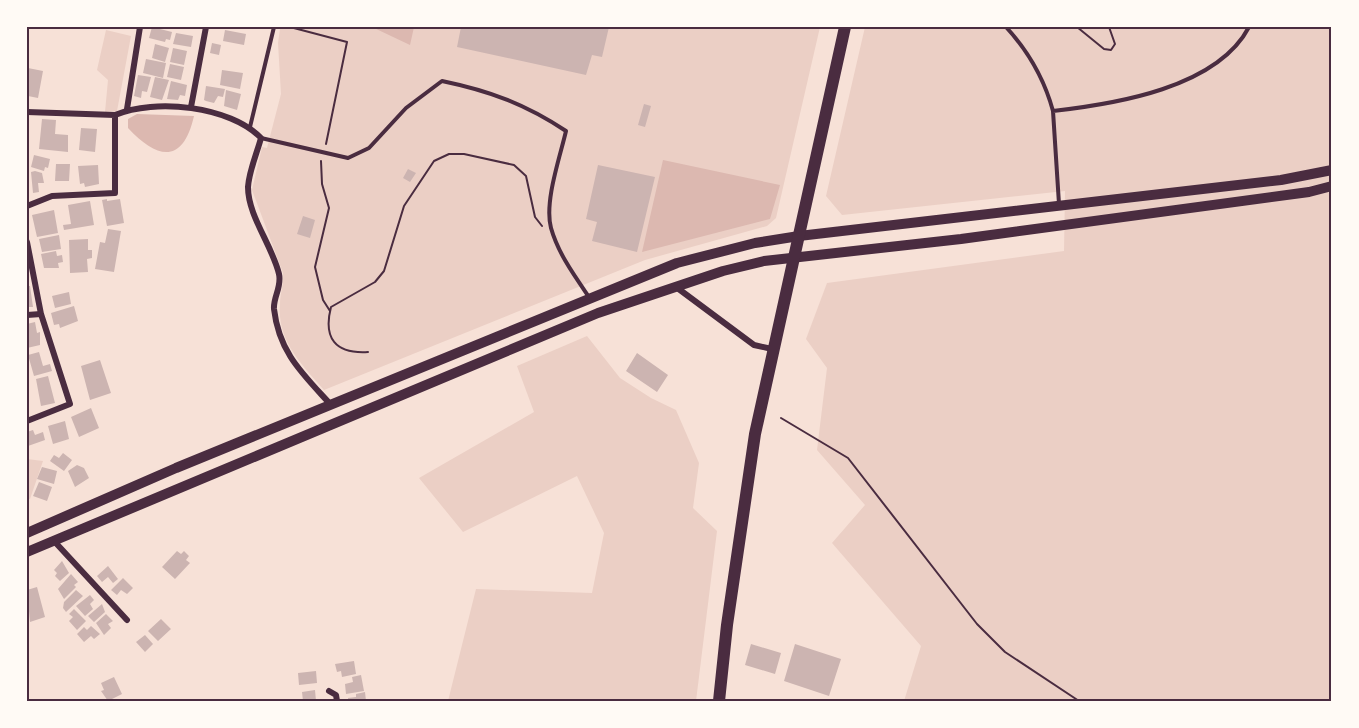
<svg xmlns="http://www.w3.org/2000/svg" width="1359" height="728" viewBox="0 0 1359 728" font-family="'Fira Sans Condensed',sans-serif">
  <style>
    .green { fill: #ebcfc5 }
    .water { fill: #dcb8b0 }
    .building { fill: #ccb4b1 }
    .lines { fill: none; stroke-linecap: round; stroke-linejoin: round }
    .path { stroke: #4a2c40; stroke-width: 2 }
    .service { stroke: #4a2c40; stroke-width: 4 }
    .minor { stroke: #4a2c40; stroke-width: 6 }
    .primary { stroke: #4a2c40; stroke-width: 10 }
    .trunk { stroke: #4a2c40; stroke-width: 12 }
    .neatline { fill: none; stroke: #4a2c40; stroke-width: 2 }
  </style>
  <rect width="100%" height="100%" fill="#f7e1d7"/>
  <path class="green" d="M274,27h546l-44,191 -9,8 -122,34 -321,130c-22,-25 -47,-49 -44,-85 0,-12 4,-21 3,-32l-31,-83 10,-43 5,1 14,-54 -3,-51 2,-14z
    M865,27h467v674h-428l17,-55 -89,-103 33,-38 -48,-55 10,-82 -21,-29 21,-56 237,-32 1,-60 -223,24 -16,-19z
    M106,30l25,6 -14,75 -12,1 3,-32 -11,-10z
    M587,336l33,42 31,20 25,12 23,53 -6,45 24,23 -21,170h-248l28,-112 116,4 12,-60 -27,-57 -114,56 -44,-54 115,-66 -17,-46z
    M27,459l16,2 -13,38 -3,-1z"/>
  <path class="water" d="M372,27h42l-4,18z
    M137,114l57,2c-11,48 -36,44 -66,12v-9z
    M663,160l117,25 -10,34 -128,33z"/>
  <path class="building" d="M152,27l20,5 -2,8 -4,-1 -1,3 -16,-4z
    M461,27h148l-7,30 -10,-2 -6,20 -129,-28z
    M225,30l21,4 -2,11 -21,-4z
    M176,33l17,3 -2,11 -18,-3z
    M212,43l9,2 -2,10 -9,-2z
    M155,44l14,4 -4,14 -13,-4z
    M173,48l14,3 -3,14 -14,-3z
    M146,59l20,4 -3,15 -20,-5z
    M170,64l14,3 -3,13 -14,-3z
    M28,68l15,3 -5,27 -10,-2z
    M222,70l21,3 -3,16 -20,-4z
    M138,75l13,2 -4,15 -5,-1 -1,7 -7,-2z
    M155,77l14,3 -7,20 -12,-3z
    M171,81l16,4 -2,11 -5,-1 -2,5 -11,-1z
    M206,86l19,3 -2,8 -5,-1 -4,7 -8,-2 -2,-1z
    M226,90l15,4 -4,16 -13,-4z
    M644,104l7,2 -6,21 -7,-2z
    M42,119l14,1 -1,14 13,1v17l-29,-3z
    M81,128l16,1 -2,23 -16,-2z
    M34,155l16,4 -2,9 -3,-1 -1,4 -13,-4z
    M56,164h14l-1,17h-14z
    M98,165l1,19 -14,3 -1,-4 -4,1 -2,-18z
    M598,165l57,12 -18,75 -45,-11 5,-19 -11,-3z
    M408,169l8,4 -6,9 -7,-4z
    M35,171l7,2 2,10h-6l1,9 -6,1 -2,-21z
    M107,199v2l13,-2 4,24 -17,3 -5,-26z
    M90,201l4,24 -30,5 -1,-5 8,-1 -3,-19z
    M54,210l4,23 -21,4 -5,-22z
    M303,216l12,4 -5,18 -13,-4z
    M108,229l13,2 -7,41 -19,-3 5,-27 5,1z
    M59,235l2,14 -19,3 -3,-13z
    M88,239v11h4v8l-5,1 1,13 -18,1 -1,-33z
    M56,251l1,5 5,-1 1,7 -5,1 1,5h-15l-3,-14z
    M27,286h3l3,21h-6z
    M69,292l2,12 -16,4 -3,-12z
    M74,306l4,15 -18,7 -1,-4 -5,1 -3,-12z
    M35,322l2,11 3,-1v13l-13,3v-24z
    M39,352l4,14 7,-2 2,7 -18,5 -6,-21z
    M637,353l31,22 -11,17 -31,-21z
    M100,360l11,33 -21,7 -9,-34z
    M48,376l7,27 -14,3 -5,-27z
    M91,408l8,20 -20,9 -8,-20z
    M65,421l4,18 -16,5 -5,-18z
    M33,430l2,5 8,-3 2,8 -17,6 -1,-14z
    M63,453l9,7 -8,11 -14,-10 4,-6 5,3z
    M77,465l7,3 5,10 -14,9 -7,-16z
    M42,467l15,4 -3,13 -17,-5z
    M39,482l13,5 -5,14 -14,-5z
    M177,551l4,3 3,-3 5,5 -3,4 4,3 -15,16 -13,-12z
    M62,561l7,12 -9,8 -5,-5 2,-3 -3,-3z
    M108,566l10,13 -5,4 -5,-6 -6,5 -5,-6z
    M71,574l7,8 -4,3 2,2 -12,12 -6,-10z
    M123,578l10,10 -6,6 -6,-4 -4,5 -6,-5z
    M37,587l8,30 -15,5 -3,-32z
    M76,590l7,6 -17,16 -3,-4 1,-6z
    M90,595l4,5 -4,4 3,5 -8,7 -9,-10z
    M102,604l3,8 -11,10 -6,-6z
    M74,609l12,12 -9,9 -8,-9 4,-4 -4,-3z
    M106,614l7,7 -5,3 3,4 -7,7 -8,-12z
    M161,619l10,10 -13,12 -10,-10z
    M91,626l9,8 -6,5 -3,-3 -7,6 -7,-8 7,-7 3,3z
    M145,635l8,9 -8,8 -9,-10z
    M751,644l30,9 -6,21 -30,-9z
    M795,644l46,15 -12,37 -45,-15z
    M354,661l2,13 -14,3 -1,-6 -4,1 -2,-8z
    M316,671l1,12 -18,2 -1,-12z
    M361,675l3,16 -18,3 -1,-10 8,-2 -1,-5z
    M114,677l8,17 -14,7 -7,-10 3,-1 -3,-7z
    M315,690l1,11h-13l-1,-9z
    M365,692l1,9h-18v-3l8,-1v-3z"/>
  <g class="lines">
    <path class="path" d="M290,27l57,15 -21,102
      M1054,27h7
      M1077,27l27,22 7,1 4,-6 -6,-17
      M321,161l1,23 7,24 -14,59 8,33 7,11
      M368,352c-33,2 -45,-14 -37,-45l44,-25 9,-11 20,-65 30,-45 15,-7h15l50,11 12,11 9,41 7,9
      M781,418l67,40 129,166 28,28 74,49"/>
    <path class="service" d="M1006,27c23,25 38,51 47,84
      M250,127l24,-100
      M261,138l87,20 21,-10 37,-40 36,-27c48,10 83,23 124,50 -6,26 -22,71 -15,97 7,25 23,47 38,69
      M1059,204l-6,-93c62,-7 164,-23 196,-84"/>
    <path class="minor" d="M191,107l15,-80
      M127,109l13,-82
      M27,112l88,3c40,-17 115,-9 146,23 -4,15 -12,33 -13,49 0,29 24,58 31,87 3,13 -6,23 -5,35 5,44 29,65 57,96
      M27,206l25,-10 63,-3v-78
      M27,242l14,72 29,90 -43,17
      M676,287l78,58 18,4
      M27,315l14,-1
      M54,541l73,79
      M329,691l7,4 1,6"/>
    <path class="primary" d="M27,533l149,-65 501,-205 78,-20 44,-7 482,-56 51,-10
      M27,552l571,-239 125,-42 41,-10 197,-22 348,-47 23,-6"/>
    <path class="trunk" d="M719,701l8,-76 28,-191 90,-407"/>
  </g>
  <rect width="1359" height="728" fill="none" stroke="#fffaf5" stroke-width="57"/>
  <rect x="28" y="28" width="1302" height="672" class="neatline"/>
</svg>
